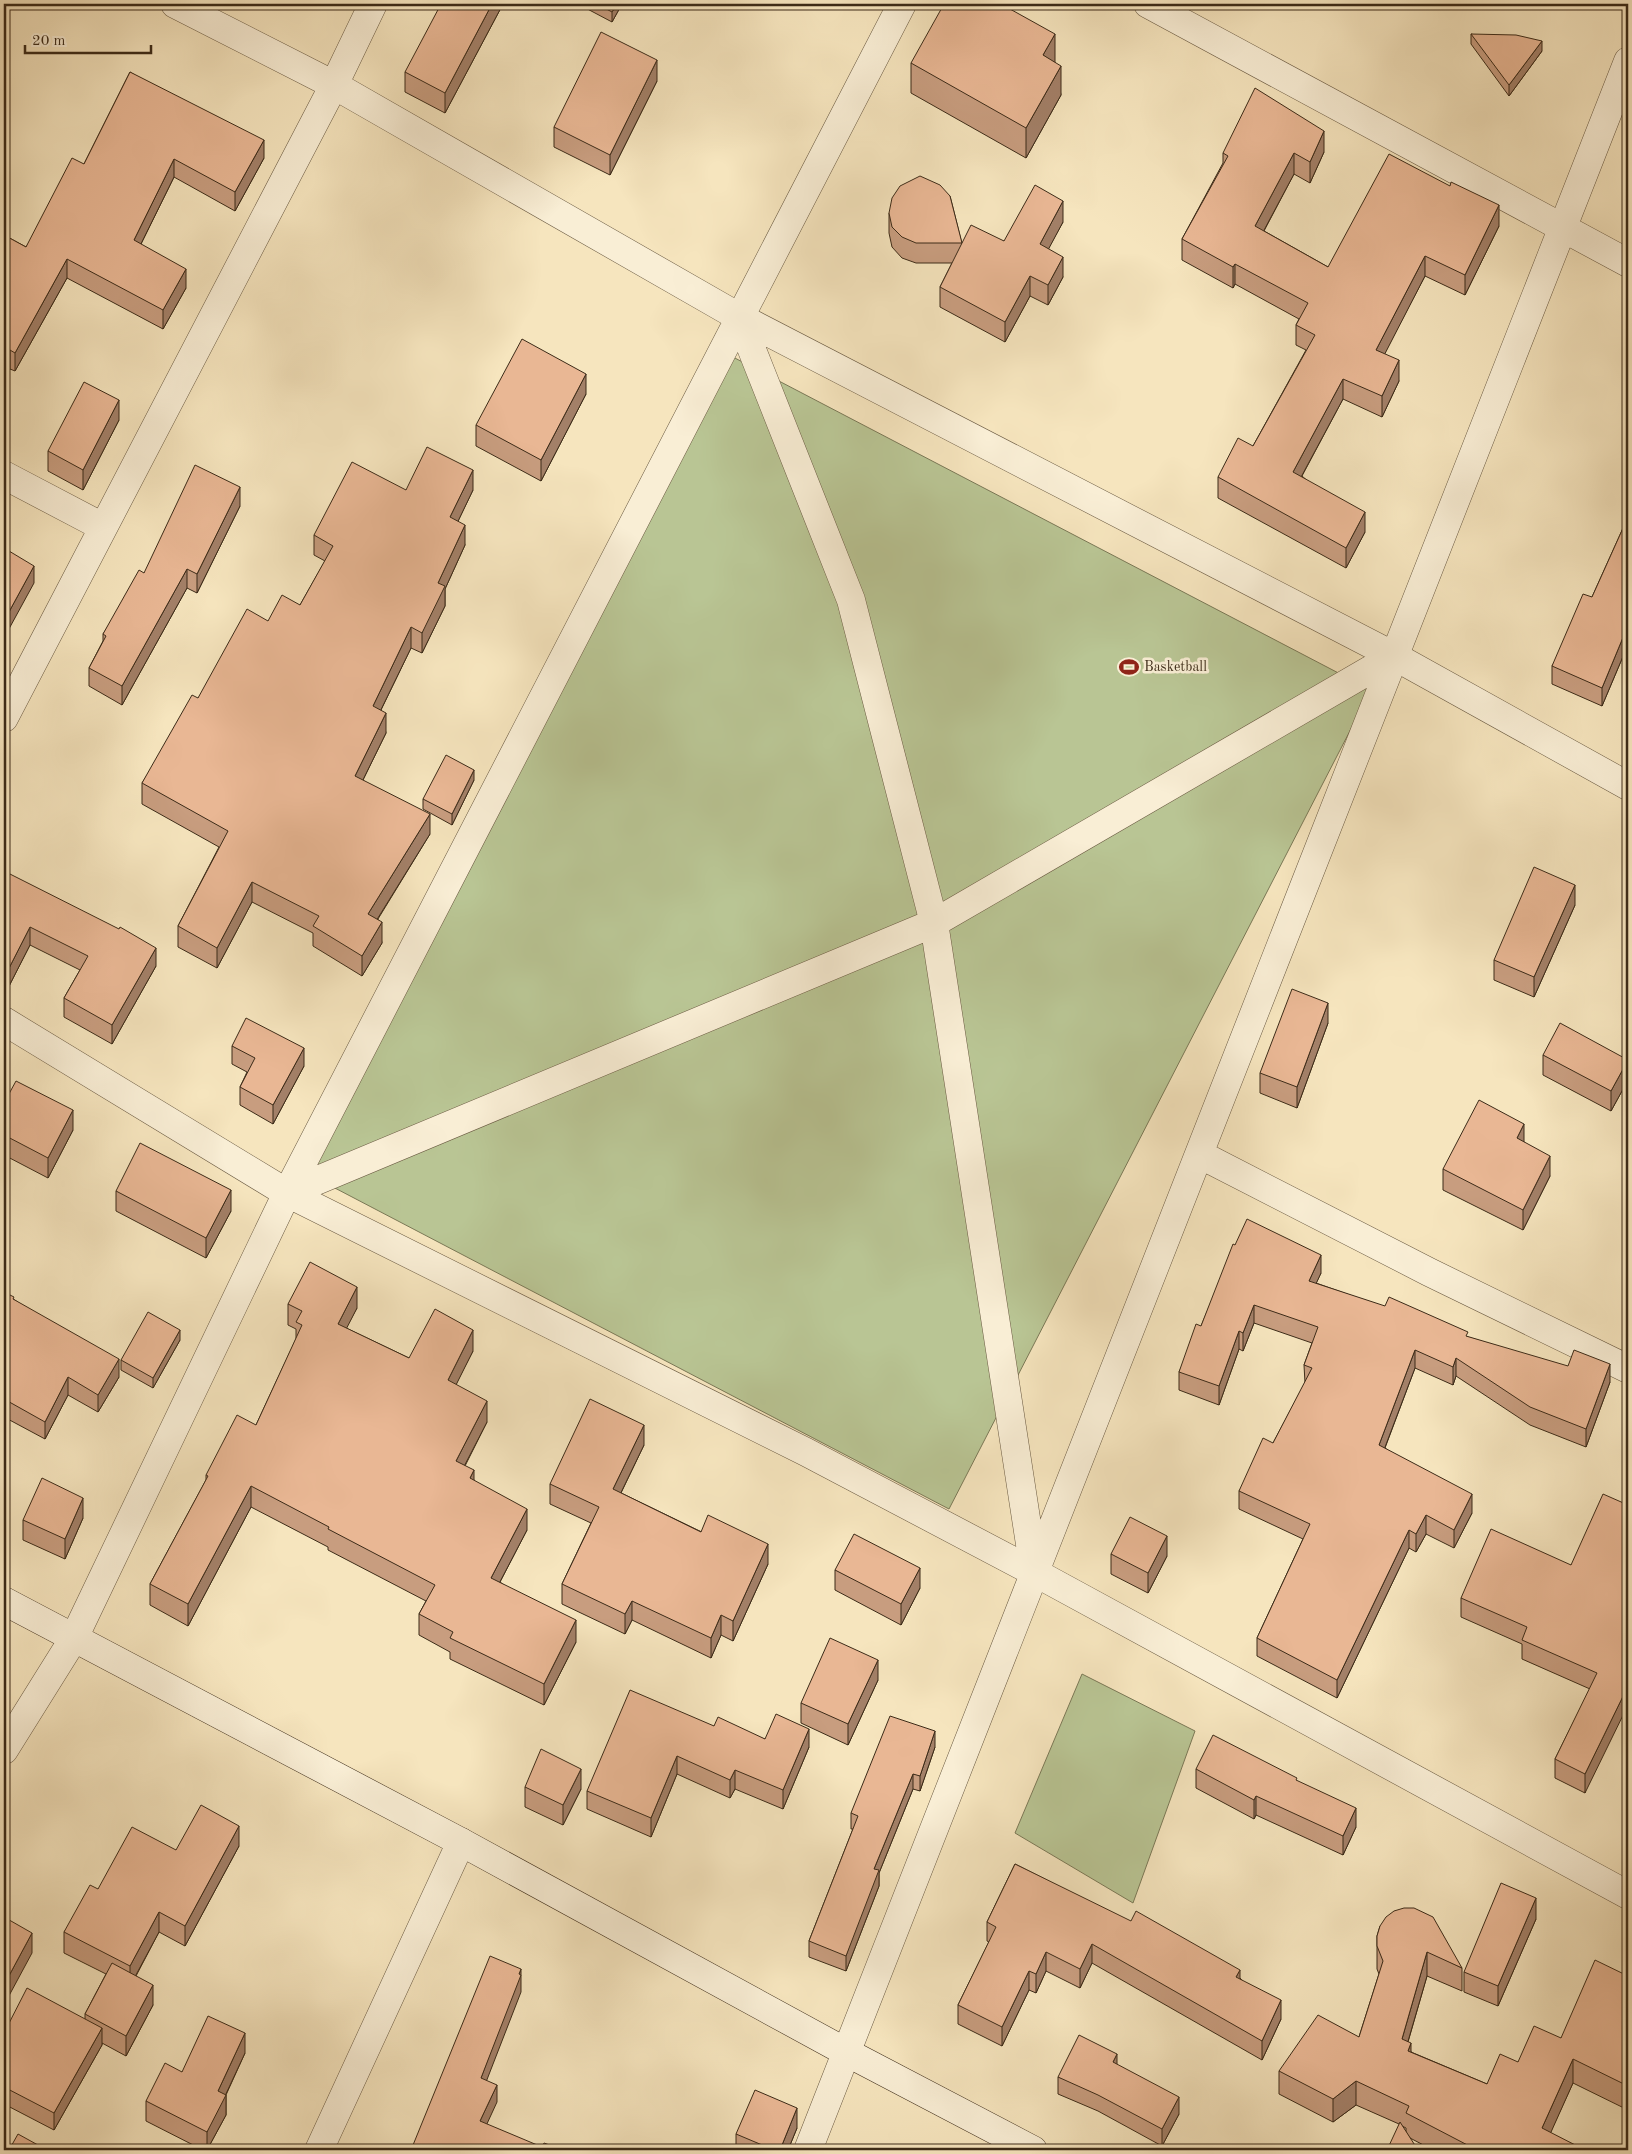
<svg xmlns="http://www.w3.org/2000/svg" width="1632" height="2154" viewBox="0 0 1632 2154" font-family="'Old Standard TT',serif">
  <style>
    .green { fill: #b9c594; stroke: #7a7856 }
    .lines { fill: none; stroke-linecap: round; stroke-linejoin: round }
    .street-casing { stroke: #6a5a42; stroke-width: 29 }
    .secondary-casing { stroke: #3c2b18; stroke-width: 29 }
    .street { stroke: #f9eed5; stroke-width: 28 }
    .secondary { stroke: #f9eed5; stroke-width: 28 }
    .wall { fill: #c89d7f; stroke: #3c2b18; fill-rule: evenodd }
    .shaded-wall { fill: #a38068; stroke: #3c2b18 }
    .building { fill: #e9b794; stroke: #3c2b18 }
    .labels { text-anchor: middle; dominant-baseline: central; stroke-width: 5; stroke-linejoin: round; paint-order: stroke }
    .poi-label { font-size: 14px; fill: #3c2b18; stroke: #f9eed5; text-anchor: start }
  </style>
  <rect width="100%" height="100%" fill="#f6e5be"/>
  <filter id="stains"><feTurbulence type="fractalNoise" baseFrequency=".004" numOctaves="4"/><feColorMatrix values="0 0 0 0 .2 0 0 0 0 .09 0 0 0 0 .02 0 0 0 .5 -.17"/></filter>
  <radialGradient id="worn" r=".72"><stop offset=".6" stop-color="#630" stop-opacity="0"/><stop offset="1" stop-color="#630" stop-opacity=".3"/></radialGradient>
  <path class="green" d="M731,356l640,334 -422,819 -639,-334z
    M1082,1674l113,57 -62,172 -118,-70z"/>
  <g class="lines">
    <defs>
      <path id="street" d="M175,4l159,81 405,232 655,339 234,130
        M1148,4l480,259
        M739,317l112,283 83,323 100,647
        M4,475l99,52
        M4,718l330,-633 39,-81
        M4,1021l283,172 519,259 228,120 594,323
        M1199,1154l230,118 199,97
        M287,1193l647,-270 460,-267
        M4,1750l70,-112 213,-445 615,-1189
        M319,2150l142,-308
        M808,2150l820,-2089"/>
      <path id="secondary" d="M4,1601l457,241 385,210 187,98"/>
    </defs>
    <use href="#street" class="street-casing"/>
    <use href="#secondary" class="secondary-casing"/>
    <use href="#street" class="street"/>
    <use href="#secondary" class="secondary"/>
  </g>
  <path class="wall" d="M503,4l-58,109 -40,-21v-20z
    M578,4h44l-10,18z
    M1471,34l71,17 -33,45 -38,-52z
    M1055,62l6,33 -35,63 -115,-65v-30z
    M130,72l134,86 -29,53 -61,-34 -33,67 45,44 -23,41 -96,-51 -52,93 -5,-2 -6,12v-146l22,12 58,-83z
    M657,81l-47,94 -56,-28v-20z
    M1324,152l-14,31 -16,-9 -30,57 64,36 171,-41 -34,69 -40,-19 -41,78 15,27 -17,36 -39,-18 -41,77 63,56 -19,36 -128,-70v-21l35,-31 53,-96 -10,-5v-20l3,-6 -64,-35 -2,4 -51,-28v-21l41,-76v-10z
    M1628,161v21h-1v-19z
    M950,196l12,48 42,-3 59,-19 -15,27 15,28 -15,28 -18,-9 -25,46 -65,-35v-20l12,-24h-36l-14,-5 -10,-11 -3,-14v-20z
    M586,394l-45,87 -65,-35v-21z
    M119,420l-36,70 -35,-19v-20z
    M406,490h67l-15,31 7,24 -20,44v17l-23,47 -11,-5 -30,62 5,23 -23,47 67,54 -52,85 4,24 -20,33 -49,-30v-13l-61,-31 -35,66 -39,-21v-21l41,-79 -77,-43v-21l56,-85 70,-77 32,-16 25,-44 -11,-6v-20z
    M240,506l-43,87 -10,-5 -65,117 -33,-19v-18l14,-27v-7l41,-61z
    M1628,517v139l-4,-2 -22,52 -50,-22v-18l40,-69z
    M474,780l-22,45 -29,-16v-10z
    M4,871l152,95 -44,78 -48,-27v-19l16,-28 -50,-25 -24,47 -2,-1z
    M1575,905l-41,92 -40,-17v-20z
    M1328,1023l-31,85 -37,-15v-20z
    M232,1046l72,20 -31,58 -33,-19v-18l7,-15 -15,-8z
    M1543,1055l85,25 -17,31 -68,-36z
    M4,1103l69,27 -25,48 -44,-23z
    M1524,1142l26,34 -27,54 -80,-40v-21z
    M116,1191l115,20 -25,47 -90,-47z
    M1235,1245l86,28 -5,10 152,54 142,45 -24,65 -56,-22 -74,-49 -3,9 -38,-17 -30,80 87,65 -18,35 -28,-14 -10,18 -7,-4 -72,150 -80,-42v-18l46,-99 -64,-30v-18l34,-48 32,-60 -1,-18 8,-22 -58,-20 -11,28 -4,-2 -20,56 -40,-15v-18l22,-46z
    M4,1292l115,85 -21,35 -30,-17 -23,44 -41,-22z
    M288,1304l69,4 -11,20 63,30 64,-7 -17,33 31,38 -22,44 9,14 53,50 -27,52 76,60 -32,63 -94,-46v-7l-31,-17v-21l7,-13 -98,-51v-3l-77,-40 -63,119 -38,-21v-21l56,-104v-5l50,-50 40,-86v-10l-8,-4z
    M180,1340l-27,48 -32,-18v-10z
    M644,1445l-23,48 147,71 -35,77 -12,-6 -10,23 -79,-38 -7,14 -63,-30v-20l29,-61 -41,-19v-20z
    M1628,1505l-43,288 -30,-15v-19l35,-70 -68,-30v-15l-61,-27v-19l110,-33z
    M83,1518l-18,41 -42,-19v-20z
    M1111,1554l56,2 -19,37 -37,-19z
    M835,1570l85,18 -19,37 -66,-35z
    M878,1680l-30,65 -47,-22v-20z
    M714,1726l51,13 44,8 -26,62 -48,-20 -5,9 -53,-24 -26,63 -64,-28v-18z
    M935,1747l-15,44 -7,-2 -34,84v13l-33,85 -37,-14v-16l44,-112h-2v-16z
    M1196,1769l101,12 59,46 -13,28 -87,-40 -2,4 -58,-31z
    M525,1787l56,2 -18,36 -38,-18z
    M239,1846l-54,100 -26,-14 -23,44 17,29 -27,51 -24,-13v2l-48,85 -50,-26v-71l81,-13v-6l21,-40 -42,-21v-21l34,-43 78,-39z
    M1015,1864l225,114 41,41 -19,41 -170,-97 -12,25 -34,-17 -10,22 -7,-3 -27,56 -44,-22v-19l31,-63 -2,-1v-19z
    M1536,1919l-38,87 -34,-14v-20z
    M1380,1926l82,42v23l-35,-15 -19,66 3,10 76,32 31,-22 43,-24 67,-62v134l-55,-27 -23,50 35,17h-152l-23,-12 -11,-14 -43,-19 -23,17 -54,-28v-23l80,-34 20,-63 -2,-5v-33zM1402,2126l4,2v4z
    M245,2053l-19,42v20l-19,35h-4l-57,-29v-20l36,-29z
    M1058,2077l121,37 -17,32 -64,-35 -40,-17z
    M797,2128l-9,22h-52v-16z"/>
  <path class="shaded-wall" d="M492,4h11l-58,109v-20z
    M617,4h5l-10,18v-10z
    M1055,34v30l-12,-9z
    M1542,41v10l-33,45v-11z
    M657,60v21l-47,94v-20z
    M1061,66v29l-35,63v-30z
    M1324,131v21l-14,31v-21z
    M264,140v18l-29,53v-19z
    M1294,153v21l-39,73v-21z
    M174,159v18l-40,81v-18z
    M1063,201v21l-23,43v-21z
    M1499,205v21l-34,69v-20z
    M1425,256v20l-49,95v-21z
    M1063,257v20l-15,28v-20z
    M67,259v19l-52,93v-18z
    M1235,264v20l-2,4v-21z
    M186,269v19l-23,41v-19z
    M1030,276v20l-25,46v-20z
    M10,350v19l-6,12v-19z
    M1399,360v21l-17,36v-21z
    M586,374v20l-45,87v-21z
    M1343,379v20l-50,93v-20z
    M119,400v20l-36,70v-20z
    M473,470v20l-23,48v-21z
    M240,487v19l-43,87v-19z
    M1365,512v20l-19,36v-20z
    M465,525v20l-20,44v17l-23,47v-20l16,-50z
    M34,566v17l-30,55v-17z
    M187,569v19l-65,117v-19z
    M411,627v21l-38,78v-20z
    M1624,635v19l-22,52v-18z
    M386,713v20l-31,63v-20z
    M474,770v10l-22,45v-11z
    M430,814v20l-62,100v-20z
    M252,882v20l-35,66v-20z
    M1575,885v20l-41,92v-20z
    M382,922v21l-20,33v-20z
    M30,927v18l-24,47v-18z
    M156,948v18l-44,78v-19z
    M1328,1003v20l-31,85v-21z
    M304,1048v18l-31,58v-19z
    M1628,1060v20l-17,31v-20z
    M73,1110v20l-25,48v-20z
    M1524,1124v20l-7,-6z
    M1550,1156v20l-27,54v-20z
    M231,1190v21l-25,47v-20z
    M1321,1255v18l-12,26v-18z
    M357,1287v21l-19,37v-21z
    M1254,1305v18l-11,28v-18z
    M180,1330v10l-27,48v-10z
    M473,1330v21l-25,50v-21z
    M1239,1331v18l-20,56v-19z
    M1415,1350v18l-36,95v-18z
    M1456,1358v18l-3,9v-18z
    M119,1359v18l-21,35v-17z
    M1610,1364v18l-24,65v-18z
    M68,1377v18l-23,44v-17z
    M487,1401v21l-31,60v-21z
    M644,1425v20l-31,64v-20z
    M474,1470v21l-4,-13z
    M251,1486v21l-63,119v-22z
    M1472,1494v19l-18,35v-18z
    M83,1498v20l-18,41v-20z
    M527,1509v21l-36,69v-21z
    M1426,1515v19l-10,18v-18z
    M1409,1530v18l-72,150v-18z
    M1167,1536v20l-19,37v-20z
    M768,1544v20l-35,77v-20z
    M920,1568v20l-19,37v-21z
    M632,1601v19l-7,14v-20z
    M721,1615v20l-10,23v-20z
    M576,1620v22l-32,63v-21z
    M878,1660v20l-30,65v-21z
    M1628,1686v19l-43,88v-19z
    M809,1729v18l-26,62v-19z
    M935,1731v16l-15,44v-15z
    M677,1756v18l-26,63v-19z
    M581,1769v20l-18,36v-20z
    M735,1770v19l-5,9v-18z
    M913,1774v15l-34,84v13l-33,85v-15l28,-87z
    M1256,1796v19l-2,4v-19z
    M1356,1808v19l-13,28v-19z
    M239,1826v20l-54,100v-20z
    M1536,1898v21l-38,87v-20z
    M159,1912v20l-29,54v-20z
    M32,1933v20l-28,52v-20z
    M1092,1944v19l-12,25v-19z
    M1046,1952v19l-10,22v-19z
    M1427,1952v24l-25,86v-23z
    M521,1969v23l-40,103v-17z
    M1240,1970v19l-4,-12z
    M1029,1971v19l-27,56v-19z
    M153,1985v20l-27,51v-20z
    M1281,2000v19l-19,41v-19z
    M102,2028v17l-48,85v-17z
    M245,2033v20l-20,43 1,-1v20l-19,35v-18l11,-41z
    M1411,2043v24l-3,-16z
    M1117,2054v16l-4,-8z
    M1573,2059v24l-30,67 -1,-22z
    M1356,2081v24l-23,17v-23z
    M497,2085v17l-17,37v-18z
    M1179,2097v17l-17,32v-17z
    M797,2108v20l-9,22h-8z"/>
  <path class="building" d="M441,4h51l-47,89 -40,-21z
    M597,4h20l-5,8z
    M944,4h57l54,30 -12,21 18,11 -35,62 -115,-65z
    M601,32l56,28 -47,95 -56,-28z
    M1471,34l45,1 26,6 -33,44z
    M130,72l134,68 -29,52 -61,-33 -40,81 52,29 -23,41 -96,-51 -52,94 -5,-3 -6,12v-127l22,12 46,-89 12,6z
    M1255,88l69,43 -14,31 -16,-9 -39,73 73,41 61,-113 61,32 1,-4 48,23 -34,70 -40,-19 -49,94 23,10 -17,36 -39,-17 -50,93 72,40 -19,36 -128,-71 20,-39 15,8 62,-111 -19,-10 12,-22 -73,-39 -2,3 -51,-28 46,-83 -5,-3z
    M920,176l20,9 10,11 12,47h-46l-14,-6 -10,-10 -3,-14 3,-15 8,-12z
    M1035,185l28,16 -23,43 23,13 -15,28 -18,-9 -25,46 -65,-35 31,-62 33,16z
    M522,339l64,35 -45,86 -65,-35z
    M84,382l35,18 -36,70 -35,-19z
    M427,447l46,23 -23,47 15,8 -27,58 7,3 -23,47 -11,-6 -38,79 13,7 -31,63 75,38 -62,100 14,8 -20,34 -49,-30 6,-10 -67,-34 -35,66 -39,-22 50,-95 -86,-48 50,-88 6,3 49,-89 21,12 14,-26 18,10 33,-59 -19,-11 38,-73 54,28z
    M195,465l45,22 -43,87 -10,-5 -65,117 -33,-18 17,-32 -3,-2 36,-64 5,3z
    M1628,517v120l-4,-2 -22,53 -50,-22 31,-72 9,3z
    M4,548l30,18 -30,55z
    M446,755l28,15 -22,44 -29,-15z
    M1534,867l41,18 -41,92 -40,-17z
    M4,871l115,58 1,-2 36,21 -44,77 -48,-27 24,-42 -58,-29 -24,47 -2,-2z
    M1292,989l36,14 -31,84 -37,-14z
    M246,1018l58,30 -31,57 -33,-18 15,-29 -23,-12z
    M1560,1023l68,37 -17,31 -68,-36z
    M16,1081l57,29 -25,48 -44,-23v-32z
    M1479,1100l45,24 -7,14 33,18 -27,54 -80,-41z
    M140,1143l91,47 -25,48 -90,-47z
    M1247,1219l74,36 -12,26 76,25 4,-9 79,35 -2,4 102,30 6,-16 36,14 -24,65 -56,-22 -74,-49 -3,9 -38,-17 -36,95 93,49 -18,36 -28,-15 -10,19 -7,-4 -72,150 -80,-42 53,-114 -71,-33 24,-53 10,5 39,-75 -8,-3 14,-38 -64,-22 -11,28 -4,-2 -20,55 -40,-14 17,-48 5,2 32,-82 2,1z
    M310,1262l47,25 -19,37 71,34 26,-49 38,21 -25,50 39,21 -31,60 18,9 -4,8 57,31 -36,69 85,42 -32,64 -94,-46 3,-6 -34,-18 16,-29 -107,-56 1,-2 -78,-41 -63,118 -38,-20 58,-108 -2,-1 31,-60 19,10 46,-100 -6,-3 6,-11 -14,-7z
    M4,1292l10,5 -1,2 106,60 -21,36 -30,-18 -23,45 -41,-23z
    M148,1312l32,18 -27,48 -32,-18z
    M590,1399l54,26 -31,64 88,43 7,-17 60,29 -35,77 -12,-6 -10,23 -79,-37 -7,13 -63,-30 37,-77 -49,-23z
    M42,1478l41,20 -18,41 -42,-19z
    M1603,1494l25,11v181l-43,88 -30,-15 42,-86 -75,-33 5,-13 -66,-29 30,-69 80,36z
    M1130,1517l37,19 -19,37 -37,-19z
    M854,1534l66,34 -19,36 -66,-34z
    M830,1638l48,22 -30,64 -47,-21z
    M630,1690l84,36 4,-9 47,22 11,-25 33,15 -26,61 -48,-20 -5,10 -53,-24 -26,62 -64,-27z
    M890,1716l45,15 -15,45 -7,-2 -39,95 5,1 -33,86 -37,-15 49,-125 -7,-3z
    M1213,1735l84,43 -1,2 60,28 -13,28 -87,-40 -2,4 -58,-31z
    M541,1749l40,20 -18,36 -38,-18z
    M201,1805l38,21 -54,100 -26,-14 -29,54 -66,-34 26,-47 8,4 34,-62 44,23z
    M1015,1864l116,57 5,-10 104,59 -4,7 45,23 -19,41 -170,-97 -12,25 -34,-17 -10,22 -7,-3 -27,56 -44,-22 38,-78 -9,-5z
    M1501,1883l35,15 -38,88 -34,-14z
    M1404,1908h10l19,9 29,51 -35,-16 -25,87 9,4 -3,8 79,33 13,-30 18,8 16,-36 27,12 34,-78 33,16v110l-55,-27 -31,69 43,22h-108l-71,-37 3,-7 -53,-25 -23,18 -54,-28 39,-56 41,22 24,-76 -6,-15v-10l3,-10 6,-9 8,-6z
    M4,1917l28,16 -28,52z
    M490,1956l31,13 -2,5 2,1 -40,103 16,7 -17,36 62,26 2,-4 19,7h-152z
    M112,1963l41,22 -27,51 -41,-22z
    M27,1988l75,40 -48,85 -50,-26v-54z
    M208,2016l37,17 -27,58 8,4 -19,37 -61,-31 19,-38 17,9z
    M1079,2035l38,19 -4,8 66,35 -17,32 -64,-34 -40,-18z
    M755,2090l42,18 -17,42h-6l-38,-16z
    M1400,2122l18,28h-31z
    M18,2134l29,16h-38z"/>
  <defs>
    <symbol id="stadium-bare" viewBox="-9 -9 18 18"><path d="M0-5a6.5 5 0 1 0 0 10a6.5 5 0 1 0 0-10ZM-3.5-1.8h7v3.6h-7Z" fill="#8f2418" stroke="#f9eed5" stroke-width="2.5" paint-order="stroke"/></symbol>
  </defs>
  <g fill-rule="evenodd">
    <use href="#stadium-bare" x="1115" y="653" width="28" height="28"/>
  </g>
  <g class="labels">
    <g class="poi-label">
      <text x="1144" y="667">Basketball</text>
    </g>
  </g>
  <rect width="1632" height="2154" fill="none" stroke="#f6e5be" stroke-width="20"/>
  <rect x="5" y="5" width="1622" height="2144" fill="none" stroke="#3c2b18" stroke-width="2.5"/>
  <rect x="10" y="10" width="1612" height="2134" fill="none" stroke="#3c2b18"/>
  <path d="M25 45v8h126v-8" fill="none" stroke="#3c2b18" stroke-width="2.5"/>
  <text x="32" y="45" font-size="15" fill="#3c2b18" stroke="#f9eed5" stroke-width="4" paint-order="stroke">20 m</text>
  <rect width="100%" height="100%" filter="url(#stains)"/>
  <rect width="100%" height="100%" fill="url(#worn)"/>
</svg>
